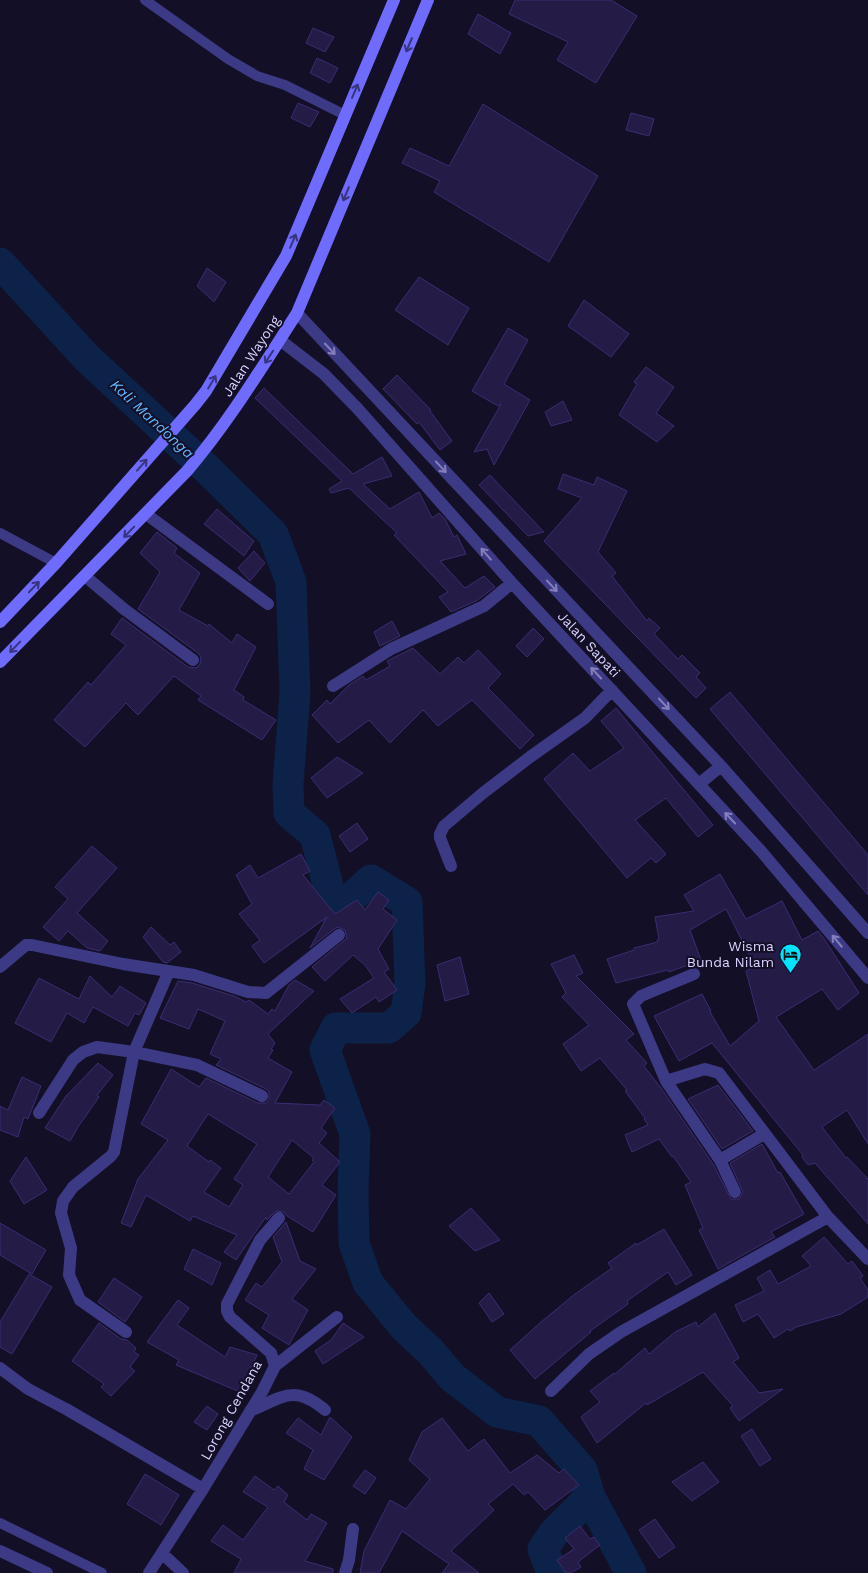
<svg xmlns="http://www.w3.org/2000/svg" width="868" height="1573" viewBox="0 0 868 1573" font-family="'Work Sans',sans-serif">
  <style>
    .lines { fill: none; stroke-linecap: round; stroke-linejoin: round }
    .river { stroke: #0c2248; stroke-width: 31 }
    .building { fill: #241b47; stroke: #3b2d73; fill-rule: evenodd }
    .lane { stroke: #3d3a85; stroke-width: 10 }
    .street { stroke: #3d3a85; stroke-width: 12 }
    .secondary { stroke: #6f6bff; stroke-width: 12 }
    .oneway { stroke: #38347d }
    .oneway2 { stroke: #837fbc }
    .labels { text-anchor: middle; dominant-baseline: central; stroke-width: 4; stroke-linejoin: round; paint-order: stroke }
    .street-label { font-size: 14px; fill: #d9d4ff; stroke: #130f26 }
    .poi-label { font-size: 14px; fill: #d9d4ff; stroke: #130f26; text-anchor: end }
    .water-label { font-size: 15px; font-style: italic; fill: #62b6ff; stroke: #130f26 }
  </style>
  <rect width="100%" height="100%" fill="#130f26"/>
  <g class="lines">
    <path class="river" d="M0,263l87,95 120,111 66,65 18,48 4,110 -7,92 1,29 26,22 20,78 36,-33 36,22 3,81 -4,30 -17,15h-53l-11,22 30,84 -2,56 1,53 14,40 37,45 25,23 22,26 45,35 42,9 43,49 8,27 -36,36 -11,16 9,24
      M590,1497l41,76"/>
  </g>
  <path class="building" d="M515,0h96l26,16 -41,67 -39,-23 11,-18 -59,-28z
    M478,14l33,19 -11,21 -32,-20z
    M313,28l21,9 -9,15 -19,-9z
    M317,58l21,10 -8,15 -20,-10z
    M298,103l21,9 -9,15 -19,-9z
    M483,104l115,72 -49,86 -115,-70 6,-11 -38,-18 8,-15 39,18z
    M631,113l23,6 -5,17 -23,-6z
    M207,268l19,14 -12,20 -17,-16z
    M419,277l50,31 -21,37 -53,-35z
    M584,300l45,34 -18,23 -43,-31z
    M508,328l20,12 -24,44 26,16 -36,65 -7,-16 -13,3 27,-48 -3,2 -26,-15z
    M646,367l28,20 -18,26 18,13 -17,16 -38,-27 18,-31 -3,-2z
    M397,375l34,35 -1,1 22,30 -12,9 -21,-28 -2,2 -34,-35z
    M264,388l89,86 29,-17 10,19 -29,8 27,25 29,-17 13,26 7,-5 6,6 9,18 3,-2 9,19 -26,7 25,27 19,-12 11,11 -19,14 -25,11 -12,-15 9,-5 -54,-57 3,-2 -48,-45 -18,5 -2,-4 13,-8 -87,-83z
    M563,401l9,19 -21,6 -6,-14z
    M563,474l31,11 3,-8 30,14 -29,61 18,21 -4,3 35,45 2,-3 11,10 -6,6 24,25 4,-4 18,18 -4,4 10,11 -10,10 -152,-157 38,-43 -24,-9z
    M490,475l54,57 -16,4 -49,-51z
    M217,509l37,32 -10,15 -40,-32z
    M157,532l20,16 -3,5 26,20 -21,37 29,16 1,-2 23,19 5,-9 19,13 -22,43 10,7 -1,3 33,20 -14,20 -64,-40 3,-4 -27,-20 -36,39 -12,-12 -41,44 -31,-27 34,-38 3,3 35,-40 -15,-11 11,-16 66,49 8,1 4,-4 1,-7 -3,-4 -60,-44 22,-37 -20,-19z
    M254,551l11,12 -15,18 -12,-13z
    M392,621l8,15 -20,10 -6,-14z
    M533,628l11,11 -17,18 -11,-11z
    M413,648l27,26 18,-17 6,6 14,-13 23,24 -13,14 46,47 -14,14 -48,-49 -34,26 -15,-16 -33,33 -21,-23 -31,23 -26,-28 15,-15 3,4 19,-19 14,-9 3,4 24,-14 -3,-5z
    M730,692l138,163v40l-158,-186z
    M616,708l97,117 -15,12 -32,-39 -31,22 31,34 -10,9 -5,-5 -24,20 -83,-99 29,-26 17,18 34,-23 -23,-27z
    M337,757l26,16 -36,25 -16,-20z
    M357,823l11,16 -18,13 -11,-16z
    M92,846l25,22 -40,45 31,28 -8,10 -13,-3 -19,-17 -9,10 -16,-14 25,-28 -13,-12z
    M301,854l9,17 -7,4 32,39 22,-14 8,10 13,-18 11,8 -6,9 14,11 -19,29 11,20 -5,3 13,18 -18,12 -3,-5 -24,16 -12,-14 34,-21 -9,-13 -12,-10 -28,26 -13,-14 35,-29 -2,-8 -8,-3 -27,21 17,-31 -63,46 -12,-17 8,-6 -21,-26 13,-10 -16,-29 14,-10 8,13z
    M720,874l26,45 36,-18 20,39 16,-9 7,9 34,53 -21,17 -16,-21 -46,28 38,53 54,-36v110l-21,-34 -25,17 24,31 1,-1 21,22v45l-53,-61 -7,2 -6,-8 1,-2 -91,-112 -33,18 -25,-45 48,-22 9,17 -1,1 20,34 29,-25 -13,-50 9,-5 -29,-57 -36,21 11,30 -32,12 -1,-2 -52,13 -9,-24 27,-9v-2l24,-6 -1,-2 2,-1 -4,-22 39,-6 -10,-16z
    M151,927l19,18 4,-3 7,10 -14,11 -4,-1 -20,-25z
    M574,955l9,18 -7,3 58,58 -8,6 21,23 -3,3 17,22 52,76 18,35h8l4,-7 -13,-29 32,-19 16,29 2,-1 24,42 -33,18 4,5 -57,32 -19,-39 4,-2 -18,-43 6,-3 -18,-26 -1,1 -13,-18 -27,13 -7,-17 23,-10 -4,-6 1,-1 -20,-27 2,-1 -27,-32 -19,13 -18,-27 26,-19 -27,-28 4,-4 -15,-29z
    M460,957l9,37 -24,7 -8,-36z
    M90,976l22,21 8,-11 26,17 -7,12 -4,-2 -7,13 -35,-19 -9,16 -17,-10 -16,29 -36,-19 24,-45 40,21z
    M295,980l19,11 -46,43 7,9 -4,6 2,1 -5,8 24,14 -17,31 45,2 4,-5 11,8 -14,20 6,5 -8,10 21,19 -18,23 14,10 -23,37 -26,-16 -3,-4 -8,-1 -9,9 -1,-3 -30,43 -12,-8 13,-17 -44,-19 -3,5 -44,-26 -15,32 -10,-4 17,-44 30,-39 -27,-16 30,-55 28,18 7,-9 52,25h8l3,-4v-7l-3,-3 -50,-24 5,-6 -11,-5 15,-33 -27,-12 -9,20 -29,-11 18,-37 14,2 42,13 12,6 3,-2 19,14 4,-5 3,2 14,-26zM208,1114l49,30 -23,35 9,6 -14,22 -25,-15 17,-24 -11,-8 -1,2 -22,-16zM292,1140l22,18 -2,2 2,2 -25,32 -21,-17z
    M98,1063l15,12 -16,20 2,2 -21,30 -8,14 -25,-13 21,-32z
    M22,1077l19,9 -13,33 -4,-2 -6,20 -18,-7v-24l8,4z
    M718,1085l35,46 -31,18 -34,-50z
    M26,1157l21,33 -23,14 -14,-23z
    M471,1208l29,32 -25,11 -26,-25z
    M286,1222l14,39 16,8 -24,30 16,11 -19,35 -27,-17 7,-13 -24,-15 11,-17 6,4 20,-25 -9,-25z
    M0,1223l46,27 -14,24 -32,-19z
    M664,1229l28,46 -16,10 -8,-13 -41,29 1,3 -38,27 1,1 -56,47 -25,-29 31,-28 34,-28 37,-26 -4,-5 28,-20 1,2z
    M824,1237l24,27 4,-3 11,15 -3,2 8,12v7l-27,17 -45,13 -6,4 -2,-2 -14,9 -16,-24 -15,8 -8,-17 29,-14 -7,-13 13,-8 8,14 33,-18 -9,-10z
    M193,1249l28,14 -9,22 -28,-16z
    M29,1274l23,13 -40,67 -12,-7v-25z
    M114,1278l28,19 -17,25 -27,-20z
    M489,1293l15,21 -12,8 -13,-19z
    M178,1300l11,8 -12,17 48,32 5,-10 27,8 -17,37 -64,-27 3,-5 -32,-18z
    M715,1313l24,45 -6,4 26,31 24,-4 -44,32 -9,-13 3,-2 -30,-34 -56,33 -1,-2 -49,40 -16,-26 19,-15 -10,-11 24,-18 1,1 30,-26 4,6 26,-22 21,-10 2,5z
    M99,1323l22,16 6,1 9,8 -2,4 5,3 -9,12 5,4 -24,25 -10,-9 3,-3 -32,-23z
    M343,1323l21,14 -41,27 -8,-13 16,-11z
    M207,1406l11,8 -11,16 -13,-8z
    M330,1417l22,20 -28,43 -20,-11 9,-19 -27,-17 12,-15 23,17z
    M442,1418l26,33 16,-12 26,34 27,-18 22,18 5,-4 15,16 -34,25 -17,-18 -4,3 -11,-11 -25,20 6,6 -43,41 28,22h-37l7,-9 -47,-33 -23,42h-19l4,-22 26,-51 16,9 24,-30 -21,-19 13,-28z
    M752,1429l19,30 -11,7 -19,-30z
    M703,1462l16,20 -27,19 -20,-19z
    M365,1470l11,8 -11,16 -12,-8z
    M145,1474l34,21 -18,30 -34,-21z
    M255,1476l19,14 4,-4 10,9 -4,7 23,18 4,-6 16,9 -22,38 28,8v4h-99l7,-14 -30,-18 12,-16 20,15 25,-33 -25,-15z
    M655,1519l20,28 -16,11 -20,-28z
    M580,1526l10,13 4,-2 6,8 -22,17 3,5 -10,6h-5l-9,-13 17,-11 -9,-11z"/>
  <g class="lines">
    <path class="lane" d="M145,0l83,59 29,17 28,9 60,30
      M0,533l56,30
      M0,1523l102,50"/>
    <path class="street" d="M297,313l424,453 147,167
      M280,340l44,34 34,35 154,174 249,268 107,127
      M146,514l122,90
      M85,576l39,33 69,51
      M333,686l58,-37 93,-43 28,-23
      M699,784l22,-18
      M451,866l-11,-28v-4l4,-8 39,-33 47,-36 55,-39 27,-28
      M0,967l26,-22h6l91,19 71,11 54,17 18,1 73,-58
      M694,974l-53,22 -8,8 33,77 39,-12 14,4 109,144
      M666,1081l54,79 15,32
      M39,1113l34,-53 10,-8 14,-5 37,5 63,13 65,31
      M720,1160l44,-26
      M126,1332l-46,-32 -11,-25 2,-27 -10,-35 2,-12 10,-14 38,-31 3,-4 20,-100 35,-81
      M275,1366l62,-49
      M0,1368l28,21 38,20 137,80
      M551,1391l38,-37 32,-22 207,-115 40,42
      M250,1411c33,-14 44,-27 75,-1
      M0,1551l47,22
      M163,1554l20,19
      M149,1573l54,-84 59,-97 13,-26 -4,-13 -41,-36 -3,-6v-7l33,-64 19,-22
      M345,1573l4,-13 4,-31"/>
    <path class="secondary" d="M0,622l56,-59 139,-158 11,-14 80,-135 108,-256
      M0,662l187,-191c42,-49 75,-104 110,-158l131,-313"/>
  </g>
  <defs><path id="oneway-shaft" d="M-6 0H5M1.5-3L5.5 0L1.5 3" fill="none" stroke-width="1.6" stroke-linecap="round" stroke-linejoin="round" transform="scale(1.25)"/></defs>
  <g class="oneway">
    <use href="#oneway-shaft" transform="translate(409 45) rotate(113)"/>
    <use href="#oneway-shaft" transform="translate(355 91) rotate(-67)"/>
    <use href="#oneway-shaft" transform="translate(346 194) rotate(113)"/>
    <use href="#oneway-shaft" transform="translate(293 241) rotate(-67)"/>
    <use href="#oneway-shaft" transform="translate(269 357) rotate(123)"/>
    <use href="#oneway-shaft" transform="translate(212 382) rotate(-59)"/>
    <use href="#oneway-shaft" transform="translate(142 465) rotate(-49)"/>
    <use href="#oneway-shaft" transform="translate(129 532) rotate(134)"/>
    <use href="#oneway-shaft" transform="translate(34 587) rotate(-46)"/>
    <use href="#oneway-shaft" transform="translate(15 647) rotate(134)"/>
  </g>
  <g class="oneway2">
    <use href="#oneway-shaft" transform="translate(330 349) rotate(47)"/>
    <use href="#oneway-shaft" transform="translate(441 467) rotate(47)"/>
    <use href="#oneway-shaft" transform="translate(486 554) rotate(-131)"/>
    <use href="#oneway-shaft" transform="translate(552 586) rotate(47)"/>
    <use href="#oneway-shaft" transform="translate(596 673) rotate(-133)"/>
    <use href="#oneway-shaft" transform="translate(664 704) rotate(47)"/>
    <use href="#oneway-shaft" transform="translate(730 818) rotate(-133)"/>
    <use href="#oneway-shaft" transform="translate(837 941) rotate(-130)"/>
  </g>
  <defs>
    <symbol id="hotel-pin" viewBox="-11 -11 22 30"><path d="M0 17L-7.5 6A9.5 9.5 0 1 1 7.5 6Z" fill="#00e5ff" stroke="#130f26"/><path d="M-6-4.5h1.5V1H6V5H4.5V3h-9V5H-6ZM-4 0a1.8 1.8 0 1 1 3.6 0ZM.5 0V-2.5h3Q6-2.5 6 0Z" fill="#111"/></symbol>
  </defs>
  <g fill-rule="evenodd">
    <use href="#hotel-pin" x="778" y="942" width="25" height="34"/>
  </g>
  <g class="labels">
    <g class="street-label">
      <text transform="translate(251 356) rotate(-57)">Jalan Wayong</text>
      <text transform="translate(589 644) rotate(47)">Jalan Sapati</text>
      <text transform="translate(231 1410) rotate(-61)">Lorong Cendana</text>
    </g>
    <g class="poi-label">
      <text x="774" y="946">Wisma<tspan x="774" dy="16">Bunda Nilam</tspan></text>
    </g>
    <g class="water-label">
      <text transform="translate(152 419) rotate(43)">Kali Mandonga</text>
    </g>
  </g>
</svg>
